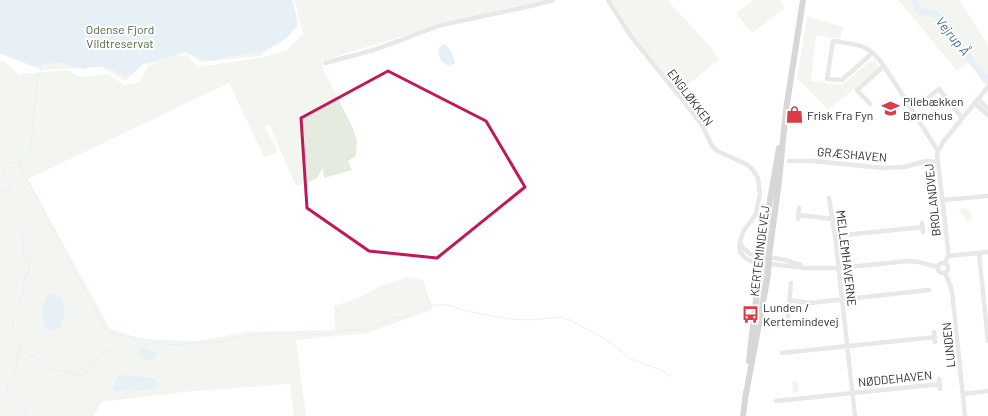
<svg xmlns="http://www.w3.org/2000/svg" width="988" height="416" viewBox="0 0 988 416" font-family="Barlow,sans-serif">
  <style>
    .green { fill: #e5ebde }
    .water { fill: #cbddea }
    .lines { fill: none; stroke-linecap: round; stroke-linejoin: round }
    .stream { stroke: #cbddea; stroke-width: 1 }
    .river { stroke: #cbddea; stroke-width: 7 }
    .minor { stroke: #ccc; stroke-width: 4.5 }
    .major { stroke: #a7a7a7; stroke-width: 6 }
    .marked { fill: none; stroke: #c2185b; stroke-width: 3; stroke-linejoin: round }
    .labels { text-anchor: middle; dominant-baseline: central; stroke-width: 4; stroke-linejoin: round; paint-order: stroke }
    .park-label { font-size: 12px; fill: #51683f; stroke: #fff }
    .street-label { font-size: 12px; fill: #2f2f2f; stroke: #fff }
    .poi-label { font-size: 12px; fill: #2f2f2f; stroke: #fff; text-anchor: start }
    .water-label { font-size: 13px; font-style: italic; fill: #416e8c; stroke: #fff }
  </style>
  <rect width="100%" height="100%" fill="#fff"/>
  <path class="green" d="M0,0h292l7,26 -39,30 -58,6 -19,-11 -5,6 9,-2 11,12 66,-10 23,-7 16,-16 -9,-34h247l-13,4 -89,19 -1,2 -116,36 1,8 29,57 5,15 -1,15 -8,5 4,9 -28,8 -1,-10 -7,11 -20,7 -26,-60 -6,-1 14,27 -14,5 -35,-74 -201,96 82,150 33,10 55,2 48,-9 89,-2 -1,-24 26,-9 22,-12 27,-8 14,3 10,29 -65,24 -72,7 10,76h-12l-4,-32 -106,8 -83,10 -7,14h-94v-356l3,1 16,13 47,-4 15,7 27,-3 16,11 16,-3 8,-16 10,-3 -15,1 -17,17 -25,-14 -59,3 -42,-16z
    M611,0h56l32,34 21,25 -42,34 -44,-54z
    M753,0h26l6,8 -33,25 -16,-20z
    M898,0h61l29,45v35l-2,2 -18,-19 -11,8z
    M807,16l37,11 -4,12 -24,-4 -5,46 31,4 27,-23 6,-1 5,7 -52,42 -31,-32z
    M963,208l7,1 2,11 -5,1 -8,-11z
    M792,381l6,1 1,8 -1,2 -5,1z"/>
  <path class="water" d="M0,0h292c2,8 7,18 3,27 -11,22 -44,26 -65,30 -8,1 -17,4 -25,3 -7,-1 -12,-7 -20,-8l-42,12 -9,8 -9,4 -20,-10 -14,1 -8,2 -20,-6h-9l-21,3 -33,-13z
    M444,44c7,4 9,12 11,19l-6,3c-9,-3 -16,-17 -5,-22z
    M51,293c4,2 10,3 11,7 6,11 0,40 -17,28 -2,-12 -4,-23 3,-34z
    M141,347l15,5 1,2 -3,6 -3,1 -12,-5v-5z
    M119,375l35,3c6,5 4,8 -1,12l-36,1 -3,-1 -1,-2 4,-11z"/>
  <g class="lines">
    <path class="stream" d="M42,65l-4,11 -8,75 -2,4 -10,8 88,168 2,2 41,7 8,4h11l7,1 28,-3 14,1 28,-7 32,-3h30l8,2 22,-4 22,-1 14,-3 19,-9 15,-1 27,-12h15l21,7 40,7 20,1 29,-3 11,3 39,21 22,18 30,11 10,7
      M0,191h7l3,-3 -1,-5 -5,-8 2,-10 6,-3 4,1
      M0,221c5,3 10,4 15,6 10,5 8,17 8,27l5,7 1,4v6l-5,10 -2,15 -9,20v9l7,23 6,5 14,6 7,10 6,2h13l6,3 8,1 5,-1 5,-5 9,-14 11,-5 6,-6
      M20,348c-3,6 -3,13 -4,19 -2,11 -16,24 -3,34l6,-2 5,3 2,5v9"/>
    <path class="river" d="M915,0l2,8 3,4 16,2 3,4 48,63"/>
    <path class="minor" d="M608,0l22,35 63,78 11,16 8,17 5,5 29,13 6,5 6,9 2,16 -4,20 -13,18 -4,13 1,7 5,6 8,4 52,6h33l70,-7 11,1 19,5
      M872,52l-3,4 -27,24 -15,-1 6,-38c26,4 35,2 51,25l54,85
      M325,63l49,-13 67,-25 85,-18 27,-7
      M978,99l10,10
      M924,101l15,-12 23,29
      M974,103l14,12
      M870,104l-13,-14 27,-24
      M789,161h24l71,7 20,-1 22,-6 12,1
      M829,198l6,38 20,180
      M942,200l46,-4
      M798,215l35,4
      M798,219l1,-11
      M922,223l1,9
      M835,236l88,-9
      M740,242l3,6 7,6 35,6 16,5
      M979,253l9,88
      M948,256l40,-4
      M768,262c-5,-13 0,-31 2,-46
      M945,263l3,-7v-7l-11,-95 6,-12 45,-55
      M938 268a5 5 0 1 1 10 0a5 5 0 1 1-10 0Z
      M945,273l6,14 2,13 12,116
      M789,300l21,3 119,-13
      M759,309l5,-38 -1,-10
      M788,317l3,-34
      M934,332l1,10
      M782,353l153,-16
      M939,379l1,10
      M963,394l25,-3
      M776,401l164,-17"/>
    <path class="major" d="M749,361l13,-115 17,-98
      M746,394l22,-119 1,-19 10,-75 7,-71 17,-110
      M743,416l3,-24"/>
  </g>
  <path d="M0 0H988V416H0ZM388,71l98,50 39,66 -88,71 -68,-7 -62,-43 -6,-90z" fill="#fff" fill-opacity=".55" fill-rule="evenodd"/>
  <path class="marked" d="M388,71l98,50 39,66 -88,71 -68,-7 -62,-43 -6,-90z"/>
  <defs>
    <symbol id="school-bare" viewBox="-9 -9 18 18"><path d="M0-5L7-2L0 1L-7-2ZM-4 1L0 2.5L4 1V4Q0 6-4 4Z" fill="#db3c45" stroke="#fff" stroke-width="2.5" paint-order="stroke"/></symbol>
    <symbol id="shop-bare" viewBox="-9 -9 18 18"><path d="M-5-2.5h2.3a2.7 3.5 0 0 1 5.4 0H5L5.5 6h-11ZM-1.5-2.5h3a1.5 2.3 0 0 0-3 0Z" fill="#db3c45" stroke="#fff" stroke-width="2.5" paint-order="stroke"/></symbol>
    <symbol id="bus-bare" viewBox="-9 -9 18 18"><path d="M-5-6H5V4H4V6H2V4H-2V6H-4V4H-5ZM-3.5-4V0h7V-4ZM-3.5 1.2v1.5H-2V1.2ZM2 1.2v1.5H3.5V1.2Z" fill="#db3c45" stroke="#fff" stroke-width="2.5" paint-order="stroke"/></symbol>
  </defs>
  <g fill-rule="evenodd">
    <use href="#school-bare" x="878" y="96" width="25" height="25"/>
    <use href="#shop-bare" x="782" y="102" width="25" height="25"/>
    <use href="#bus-bare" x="738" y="302" width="25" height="25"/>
  </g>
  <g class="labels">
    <g class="park-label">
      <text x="120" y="29">Odense Fjord<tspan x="120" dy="14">Vildtreservat</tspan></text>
    </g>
    <g class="street-label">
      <text transform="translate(691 97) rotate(53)">ENGLØKKEN</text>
      <text transform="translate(852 154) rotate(5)">GRÆSHAVEN</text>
      <text transform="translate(932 200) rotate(-96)">BROLANDVEJ</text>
      <text transform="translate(759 251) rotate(-83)">KERTEMINDEVEJ</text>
      <text transform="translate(847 258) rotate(83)">MELLEMHAVERNE</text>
      <text transform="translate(948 345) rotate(-96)">LUNDEN</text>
      <text transform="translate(895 378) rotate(-6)">NØDDEHAVEN</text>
    </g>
    <g class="poi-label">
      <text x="903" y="101">Pilebækken<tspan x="903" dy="14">Børnehus</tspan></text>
      <text x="807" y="115">Frisk Fra Fyn</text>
      <text x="763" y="307">Lunden /<tspan x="763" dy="14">Kertemindevej</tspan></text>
    </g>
    <g class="water-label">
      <text transform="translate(953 36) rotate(51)">Vejrup Å</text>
    </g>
  </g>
</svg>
